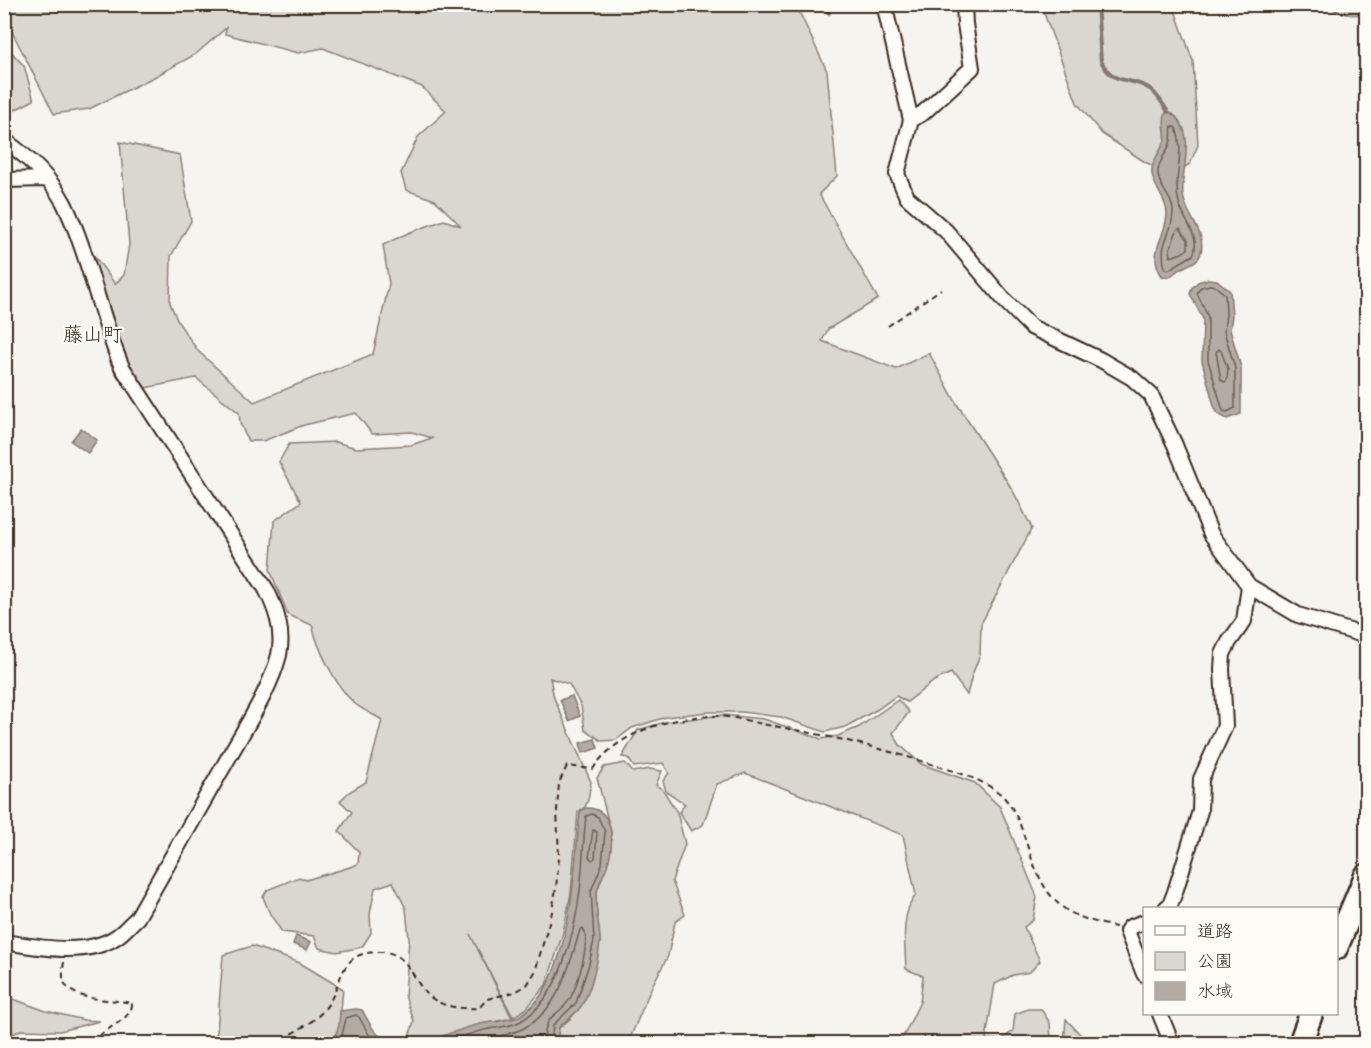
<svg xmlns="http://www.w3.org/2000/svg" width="1371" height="1048" viewBox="0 0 1371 1048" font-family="Kalam,'Klee One',sans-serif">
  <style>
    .green { fill: #dad6d0; stroke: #8a8077; stroke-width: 1.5 }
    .water { fill: #b4aca4; stroke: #84786e; stroke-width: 1.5 }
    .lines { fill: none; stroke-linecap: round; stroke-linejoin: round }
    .shore { stroke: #6b5e54; stroke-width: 1.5 }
    .stream { stroke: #84786e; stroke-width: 4 }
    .minor-casing { stroke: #3b2a1e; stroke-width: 18 }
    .primary-casing { stroke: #3b2a1e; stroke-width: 27 }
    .path { stroke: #3b2a1e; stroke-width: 2; stroke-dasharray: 6 4.5; stroke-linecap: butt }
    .minor { stroke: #fdfcf7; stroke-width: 14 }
    .primary { stroke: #fdfcf7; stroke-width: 22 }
    .labels { text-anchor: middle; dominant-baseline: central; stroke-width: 4.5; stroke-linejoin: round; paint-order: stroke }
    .quarter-label { font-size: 20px; fill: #3b2a1e; stroke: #fdfcf7 }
  </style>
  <rect width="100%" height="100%" fill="#f5f4ee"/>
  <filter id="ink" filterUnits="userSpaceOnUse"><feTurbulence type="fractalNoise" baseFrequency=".0167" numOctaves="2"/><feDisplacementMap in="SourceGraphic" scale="12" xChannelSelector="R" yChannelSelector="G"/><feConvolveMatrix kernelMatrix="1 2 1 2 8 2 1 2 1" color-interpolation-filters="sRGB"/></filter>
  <g filter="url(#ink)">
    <path class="green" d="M8,4l788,1 31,66 10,105 -18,18 59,105 -50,30 -6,12 74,28 33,-16 28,51 55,85 20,39 -51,96 -1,31 -8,20 -5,20 -16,-22 -17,8 -27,21 -11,-6 -18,13 -33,18 -20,5 -44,-15 -39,-5h-34l-42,5 -34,11 -16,12 -14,1 -17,-11 -4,-24 -12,-22 -19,-6 4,20 37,84 -3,18 -3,7 -7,5 -7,81 -8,40 -17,52 -20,24 -13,8 -43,-83 42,84 -33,7 -47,16 -25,2 7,-22 -9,-25 4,-57 -3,-30 -13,-27 -18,6 -5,26 1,19 -9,14 -25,5 -18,-4 -5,-12 -32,-4 -12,-18 -7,-17 4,-7 32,-13 7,3c18,-6 35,-9 52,-16l1,-12 -20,-21 13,-19 -12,-11 9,-9 17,-10 16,-62c-9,-6 -22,-11 -29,-18 -18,-17 -35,-53 -41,-77l-24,-10 -18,-45 4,-49 27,-19 -22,-40 10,-18 47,-2 20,6 55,-3 21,-7 -20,-6 -40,2 -16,-21 -52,12 -41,16h-15l-8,-18 -1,-10 -43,-35 -51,10 -24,-6 -10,-17 -31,-101 7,-18 28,38 9,-9 5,-31 -9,-102 60,13 11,66 -20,35 -1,47 8,19 20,29 56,51 119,-48 16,-70 -6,-39 25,-12 36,-13 17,6 -26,-26 -29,-10 -5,-17 17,-36 28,-26 -24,-24 -99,-39 -25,5 -73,-19 1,-6 -30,26 -42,23 -65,32 -35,5 -49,-96z
      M1041,5h132l20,56 5,84 -8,19 -10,6 -14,2 -21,-10 -43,-28 -25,-31z
      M1324,5h42v7c-15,7 -28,-1 -42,-7z
      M5,45l19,21 10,34 -29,15z
      M898,700l11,12 -16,21 7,12 21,19 54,19 25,24 37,90 -4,23 -9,7 16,34 -10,11 -17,3 -18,9 -9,55 15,1 12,-9 2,-17 13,-5h13l9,14 1,17 13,3 2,-24 22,24h-199l14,-6 17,-35 3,-26 -17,-7c-1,-23 -6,-56 10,-74l-13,-60 -158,-62 -28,11 -14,41 -12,6 -12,-19 6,-8 -19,-13 -3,-10 6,-8 -6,-10 -29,4 -6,-9 -6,-1 16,-27 27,-8 58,-7 41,4 57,20 17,-3 21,-9z
      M625,763l8,9 17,-3 12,2 -6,14 7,5 14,22 8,32 -13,37 13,34 -10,7 -7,34 -16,30 -24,57 -72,1 2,-15 13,-11 9,-13 9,-22 11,-41 -5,-45 14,-39 2,-26 -14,-54 7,-11z
      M252,946l48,17 43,26 -5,52 -3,2 -124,1 6,-12 6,-77z
      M5,996l41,15 38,9 16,1 -40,10 -40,-1 -10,6 11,7h-16z"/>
    <path class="water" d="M1166,112h4c29,19 10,56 13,83 3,21 23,36 18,57 -2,11 -13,12 -21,17 -4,2 -7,6 -11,8l-7,-1c-16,-24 5,-39 5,-63 0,-13 -13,-25 -15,-39 -2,-12 9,-22 13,-34 2,-9 -4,-18 1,-28z
      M1208,279l9,1 13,11 2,24 -2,15 11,37v47l-14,5 -9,-5 -4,-8 -12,-45 1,-42 -13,-25 2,-6 6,-6z
      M81,428l16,12 -9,13 -17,-12z
      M572,696l8,20 -11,5 -9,-21z
      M595,739l3,9 -15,5 -3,-10z
      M586,808c30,0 28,37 21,58 -3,9 -9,17 -10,26 -3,15 2,31 3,46 0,17 -10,58 -21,71 -6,7 -14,12 -20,18l-2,16h-134c19,-7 38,-14 57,-19 12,-3 25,-2 37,-7 55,-26 57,-153 63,-205z
      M296,936l15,6 -4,8 -14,-6z
      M356,1009l6,1c10,17 12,26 31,33h-61l7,-17 1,-15z"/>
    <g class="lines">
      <path class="shore" d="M1172,126l4,2c10,28 -4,49 3,75 4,18 23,34 14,52l-25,15 -3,-2c-7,-27 7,-31 8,-55 1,-12 -11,-23 -14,-34 -5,-15 9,-25 12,-39 1,-6 0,-9 1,-14z
        M1180,228l8,12v9l-6,4 -11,4 -1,-8 7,-19z
        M1210,285l5,1 10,8 1,20 -2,17 11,37v40l-8,4 -4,-1 -15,-51v-43l-11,-24 4,-6z
        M1219,349l2,2 7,18 -1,11 -2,2 -4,-2 -5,-28z
        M593,830l4,2 -2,26 -3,2 -3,-3z
        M340,1044l6,-26 10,-3 3,2 12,21 6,6
        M441,1044c14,-5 27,-10 40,-13 13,-4 28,-3 40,-10 39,-22 54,-90 59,-131 3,-24 3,-49 6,-74l6,-2 6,3 7,15 -3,32 -11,27 3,49 -5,24 -13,39 -23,22 -2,19
        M465,1044c19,-7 42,-7 59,-16 36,-19 45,-62 56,-98l3,-2c8,13 -5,55 -12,69 -12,22 -27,13 -27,47"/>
      <path class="stream" d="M822,4l7,9
        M1097,4l4,57c14,27 29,14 49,28 8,6 13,15 18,23"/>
      <defs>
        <path id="minor" d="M884,4l27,116 -14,54 10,23 39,34 60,71 25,25 70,33 31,18 19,17 24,50 36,89 38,52 49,29 68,21
          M911,120l12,-7 49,-45 -7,-44 -1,-20
          M4,140c24,17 46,37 60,63 25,51 35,111 58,164l144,222c10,20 18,42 13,66 -9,36 -35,74 -53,107 -30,52 -59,104 -89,156 -7,6 -13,14 -21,19 -29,20 -79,10 -112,5
          M4,180l42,-1
          M1166,908l4,-3 5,-13 25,-81 1,-32 24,-53 -3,-57 1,-15 6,-12 15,-21 5,-35
          M1144,922l-14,5 -3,4 17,43
          M1160,1014l12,30"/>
        <path id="primary" d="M1336,948l30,-72
          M1300,1044l11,-30"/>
      </defs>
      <use href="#minor" class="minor-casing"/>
      <use href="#primary" class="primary-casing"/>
      <path class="path" d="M888,326l53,-37
        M64,962c-1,6 -2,14 0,20 8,20 50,17 68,21 1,16 -25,24 -34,34v7
        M273,1044c16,-10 37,-18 50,-33 23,-26 11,-61 60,-59 25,1 29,27 44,42 14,14 35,15 52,14l8,-9 28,-7 12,-7 8,-13 17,-60 4,-24 3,-30 -2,-48 2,-27 8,-17 26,3c23,-36 75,-51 116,-53 18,-1 40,5 58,9 56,9 110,22 164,39 23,7 48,14 67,28 12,9 19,24 24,38 9,26 17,58 39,76 14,12 37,17 55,21"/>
      <use href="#minor" class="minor"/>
      <use href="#primary" class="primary"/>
    </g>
  </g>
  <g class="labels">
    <g class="quarter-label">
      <text x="93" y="336">藤山町</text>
    </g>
  </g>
  <rect width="1371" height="1048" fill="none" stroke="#fdfcf7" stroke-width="24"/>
  <rect x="12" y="12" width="1347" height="1024" fill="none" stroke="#3b2a1e" stroke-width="2" filter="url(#ink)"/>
  <rect x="1143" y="907" width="195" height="108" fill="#fdfcf7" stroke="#afa8a0" stroke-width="1.5"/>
  <rect x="1155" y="926" width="30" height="9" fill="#fdfcf7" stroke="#afa8a0" stroke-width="1.5"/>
  <text x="1197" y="937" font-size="18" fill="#3b2a1e">道路</text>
  <rect x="1155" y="952" width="30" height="18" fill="#dad6d0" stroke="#afa8a0" stroke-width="1.5"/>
  <text x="1197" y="967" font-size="18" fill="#3b2a1e">公園</text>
  <rect x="1155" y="982" width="30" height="18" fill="#b4aca4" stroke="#afa8a0" stroke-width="1.5"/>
  <text x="1197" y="997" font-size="18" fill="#3b2a1e">水域</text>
</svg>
